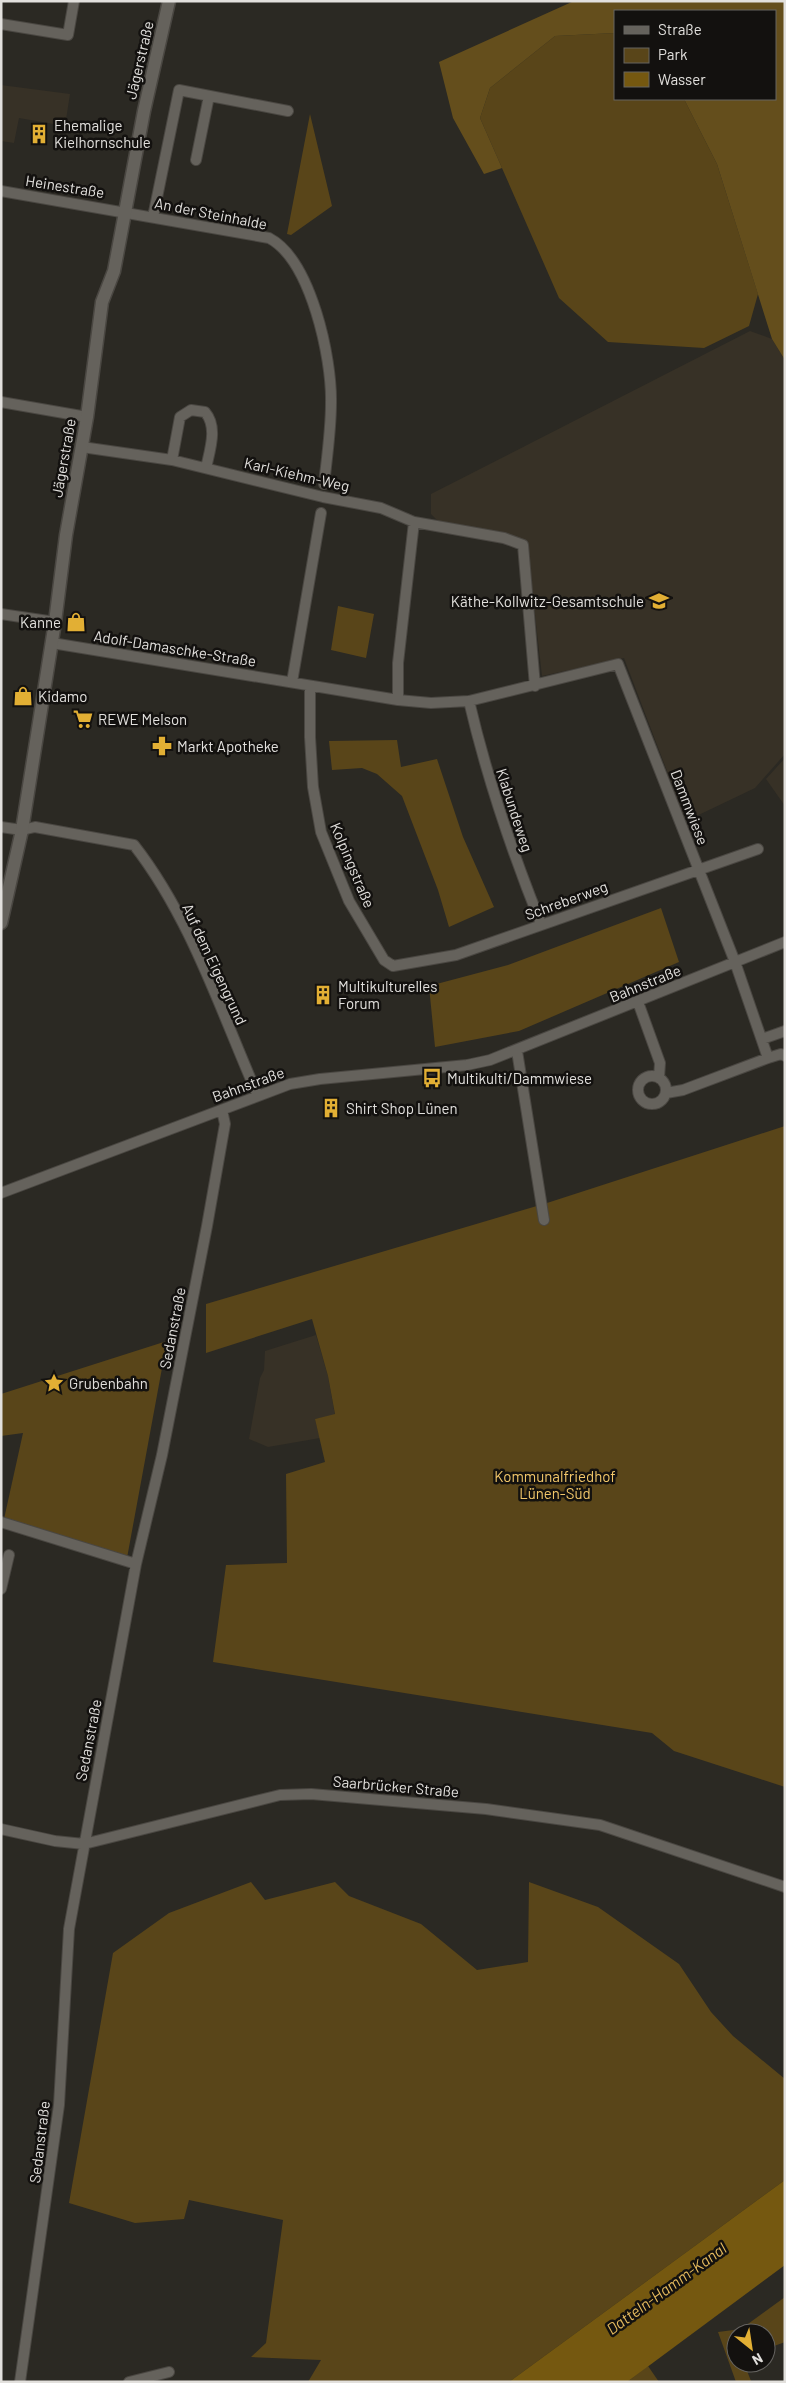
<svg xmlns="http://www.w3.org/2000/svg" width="786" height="2383" viewBox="0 0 786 2383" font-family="Barlow,sans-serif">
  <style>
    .built { fill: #373126 }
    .green { fill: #594519 }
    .forest { fill: #644e1c }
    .water { fill: #755810 }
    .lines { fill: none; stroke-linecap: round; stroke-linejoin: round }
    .minor-casing { stroke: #4a4742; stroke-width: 12 }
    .tertiary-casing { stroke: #4a4742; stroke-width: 15 }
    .minor { stroke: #65625c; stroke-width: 10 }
    .tertiary { stroke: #65625c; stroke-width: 12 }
    .labels { text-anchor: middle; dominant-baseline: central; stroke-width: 5; stroke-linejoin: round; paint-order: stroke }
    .street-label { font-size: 15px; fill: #e2e0dd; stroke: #13110f }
    .poi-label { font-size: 15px; fill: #e2e0dd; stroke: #13110f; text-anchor: start }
    .park-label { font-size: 15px; fill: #f2c76a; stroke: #13110f }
    .water-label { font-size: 16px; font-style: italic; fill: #e6bb5e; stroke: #13110f }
  </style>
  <rect width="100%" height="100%" fill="#2b2923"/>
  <path class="built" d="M1,85l69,9 -5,32 -46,-8 -5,25 -13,-2z
    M750,331l22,8 13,21v394l-30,34 -69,33 -62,-163 -82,18 -15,-131 -82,-17 -14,-14v-20z
    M785,758v48l-19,-27z
    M316,1335l12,41 7,39 -20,4 5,19 -52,9 -19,-8 11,-61 4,-8 1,-19z"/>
  <path class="green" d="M615,33v66h69l33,65 41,130 -9,32 -45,22 -96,-6 -49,-44 -79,-180 10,-30 65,-52z
    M310,114l22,92 -41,29 -4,-1z
    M338,606l36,8 -8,44 -35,-8z
    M397,740l4,27 36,-8 26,78 31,70 -45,20 -11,-37 -36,-94 -25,-22 -15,-6 -30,2 -3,-29z
    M661,908l18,54 -160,69 -84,16 -6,-61 79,-21z
    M785,1126v661l-111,-36 -22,-18 -439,-71 13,-97 61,-2 -1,-89 39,-12 -10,-43 20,-5 -7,-38 -16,-57 -106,34v-49l341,-101z
    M167,1341l-40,217 -123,-39 19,-86 -22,3v-42z
    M251,1882l14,18 70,-18 14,14 72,28 56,46 51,-8 1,-80 69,25 81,57 32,48 22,24 52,43v101l-276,202h-201l13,-22 -70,-3 15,-14 17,-123 -94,-20 -5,19 -49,4 -66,-20 44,-250 56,-40z
    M785,2297v45l-19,7v-16h-30v30h8l7,18 -15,1 -18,-50 23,-3z
    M648,2366l11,16h-32z"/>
  <path class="forest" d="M574,1h211v359l-13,-21 -55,-175 -33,-65h91v-88h-160v22l-60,3 -65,52 -10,30 22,50 -18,6 -31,-56 -14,-56z"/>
  <path class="water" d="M785,2180v85l-158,117h-118z"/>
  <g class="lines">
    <defs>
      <path id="minor" d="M1,24l67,11 6,-34
        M196,160l13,-64
        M1,191l268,47c42,22 63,120 62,165 0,27 -4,54 -7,81
        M153,217l26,-127 109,21
        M1,402l86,15
        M82,447l90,13 151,37 58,11 33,14 90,16 19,7 12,141
        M172,460l8,-43 11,-7 14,2c13,15 5,37 1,56
        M1,614l54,8
        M52,643l346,57 33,3 38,-2 149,-37 117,298 33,96
        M292,682l29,-169
        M310,686v51l3,50 8,45 28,69 35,59 9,6 63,-11 302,-106
        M398,700v-37l16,-141
        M469,701c18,77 43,151 72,223
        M1,827l21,3 13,-3 99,18c57,73 87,167 124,251
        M638,1002l22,61 -1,15
        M762,1039l23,-8
        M517,1051l27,169
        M638 1090a14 14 0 1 1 28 0a14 14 0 1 1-28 0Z
        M666,1093l17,-3 85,-32 13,-4 4,2
        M1,1193l289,-109 30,-5 147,-14 23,-5 295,-118
        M1,1522l135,42
        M1,1589l8,-34
        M1,1829l54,12 29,3 196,-49 31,-1 175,15 114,16 185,62
        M20,2382l39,-277 10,-176 67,-365 26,-109 45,-229 18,-102 -3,-14
        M129,2382l40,-10"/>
      <path id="tertiary" d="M1,923l21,-93 33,-208 11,-87 21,-118 15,-115 12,-31 30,-160 25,-110"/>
    </defs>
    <use href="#minor" class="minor-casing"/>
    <use href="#tertiary" class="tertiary-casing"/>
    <use href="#minor" class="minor"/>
    <use href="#tertiary" class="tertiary"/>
  </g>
  <defs>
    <symbol id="building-bare" viewBox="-9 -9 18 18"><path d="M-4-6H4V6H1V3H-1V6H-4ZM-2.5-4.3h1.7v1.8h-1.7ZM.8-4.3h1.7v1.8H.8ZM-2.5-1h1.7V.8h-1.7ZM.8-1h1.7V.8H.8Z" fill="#e2af34" stroke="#13110f" stroke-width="2.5" paint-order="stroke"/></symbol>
    <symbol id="school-bare" viewBox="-9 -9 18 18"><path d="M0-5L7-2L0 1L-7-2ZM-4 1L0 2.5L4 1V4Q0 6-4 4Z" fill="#e2af34" stroke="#13110f" stroke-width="2.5" paint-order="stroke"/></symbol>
    <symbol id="shop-bare" viewBox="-9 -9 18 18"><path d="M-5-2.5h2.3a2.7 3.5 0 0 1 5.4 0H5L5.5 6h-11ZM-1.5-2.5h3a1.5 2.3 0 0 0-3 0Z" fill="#e2af34" stroke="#13110f" stroke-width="2.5" paint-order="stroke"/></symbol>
    <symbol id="supermarket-bare" viewBox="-9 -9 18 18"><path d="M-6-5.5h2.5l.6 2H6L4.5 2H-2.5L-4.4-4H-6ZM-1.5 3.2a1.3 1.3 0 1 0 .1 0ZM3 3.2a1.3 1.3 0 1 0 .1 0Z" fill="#e2af34" stroke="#13110f" stroke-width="2.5" paint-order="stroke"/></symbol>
    <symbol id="pharmacy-bare" viewBox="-9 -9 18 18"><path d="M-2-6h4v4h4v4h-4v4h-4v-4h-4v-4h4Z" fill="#e2af34" stroke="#13110f" stroke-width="2.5" paint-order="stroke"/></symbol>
    <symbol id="bus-bare" viewBox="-9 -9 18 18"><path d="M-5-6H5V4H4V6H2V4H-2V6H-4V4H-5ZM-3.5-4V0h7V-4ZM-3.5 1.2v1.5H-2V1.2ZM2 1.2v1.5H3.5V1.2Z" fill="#e2af34" stroke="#13110f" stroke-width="2.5" paint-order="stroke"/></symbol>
    <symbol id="sight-bare" viewBox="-9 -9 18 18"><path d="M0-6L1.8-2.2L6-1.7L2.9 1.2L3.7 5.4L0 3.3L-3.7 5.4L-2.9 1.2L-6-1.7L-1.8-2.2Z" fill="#e2af34" stroke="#13110f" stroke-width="2.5" paint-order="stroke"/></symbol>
  </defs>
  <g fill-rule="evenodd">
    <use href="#building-bare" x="25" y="120" width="28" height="28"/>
    <use href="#school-bare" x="645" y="587" width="28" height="28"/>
    <use href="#shop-bare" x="62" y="608" width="28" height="28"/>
    <use href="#shop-bare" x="9" y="682" width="28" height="28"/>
    <use href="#supermarket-bare" x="69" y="705" width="28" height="28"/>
    <use href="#pharmacy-bare" x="148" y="732" width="28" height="28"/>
    <use href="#building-bare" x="309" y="981" width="28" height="28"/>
    <use href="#bus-bare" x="418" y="1064" width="28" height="28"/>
    <use href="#building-bare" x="317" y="1094" width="28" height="28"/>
    <use href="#sight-bare" x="40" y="1369" width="28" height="28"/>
  </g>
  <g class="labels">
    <g class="street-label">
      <text transform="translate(139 60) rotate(-77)">Jägerstraße</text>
      <text transform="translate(65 186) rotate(9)">Heinestraße</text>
      <text transform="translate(211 213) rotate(11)">An der Steinhalde</text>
      <text transform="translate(63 458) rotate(-80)">Jägerstraße</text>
      <text transform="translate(297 474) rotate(13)">Karl-Kiehm-Weg</text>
      <text transform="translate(175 648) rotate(9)">Adolf-Damaschke-Straße</text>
      <text transform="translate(690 807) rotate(69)">Dammwiese</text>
      <text transform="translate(515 810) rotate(72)">Klabundeweg</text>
      <text transform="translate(353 865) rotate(67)">Kolpingstraße</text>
      <text transform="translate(566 900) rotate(-20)">Schreberweg</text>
      <text transform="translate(215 964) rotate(65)">Auf dem Eigengrund</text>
      <text transform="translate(645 983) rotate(-22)">Bahnstraße</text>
      <text transform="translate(248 1084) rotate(-20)">Bahnstraße</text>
      <text transform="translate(172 1328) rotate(-79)">Sedanstraße</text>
      <text transform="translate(88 1740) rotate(-79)">Sedanstraße</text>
      <text transform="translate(396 1786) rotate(5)">Saarbrücker Straße</text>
      <text transform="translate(39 2142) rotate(-83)">Sedanstraße</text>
    </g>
    <g class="poi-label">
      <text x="54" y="125">Ehemalige<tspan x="54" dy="17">Kielhornschule</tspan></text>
      <text x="644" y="601" text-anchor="end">Käthe-Kollwitz-Gesamtschule</text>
      <text x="61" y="622" text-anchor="end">Kanne</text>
      <text x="38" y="696">Kidamo</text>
      <text x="98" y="719">REWE Melson</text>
      <text x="177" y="746">Markt Apotheke</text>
      <text x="338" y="986">Multikulturelles<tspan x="338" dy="17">Forum</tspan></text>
      <text x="447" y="1078">Multikulti/Dammwiese</text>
      <text x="346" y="1108">Shirt Shop Lünen</text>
      <text x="69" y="1383">Grubenbahn</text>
    </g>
    <g class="park-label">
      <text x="555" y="1476">Kommunalfriedhof<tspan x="555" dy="17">Lünen-Süd</tspan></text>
    </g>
    <g class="water-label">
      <text transform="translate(666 2288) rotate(-36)">Datteln-Hamm-Kanal</text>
    </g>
  </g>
  <rect width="786" height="2383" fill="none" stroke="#e2e0dd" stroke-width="5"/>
  <rect x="614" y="10" width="162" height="90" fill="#13110f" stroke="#666461"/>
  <rect x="624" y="26" width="25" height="8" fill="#65625c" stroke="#666461"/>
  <text x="658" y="35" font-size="15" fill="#e2e0dd">Straße</text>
  <rect x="624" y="48" width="25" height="15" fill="#594519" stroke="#666461"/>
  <text x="658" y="60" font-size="15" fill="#e2e0dd">Park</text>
  <rect x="624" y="72" width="25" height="15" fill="#755810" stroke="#666461"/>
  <text x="658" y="85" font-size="15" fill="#e2e0dd">Wasser</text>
  <g transform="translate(751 2348) rotate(150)"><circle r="24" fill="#13110f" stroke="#666461"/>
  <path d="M0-4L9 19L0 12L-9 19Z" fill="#e2af34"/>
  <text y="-8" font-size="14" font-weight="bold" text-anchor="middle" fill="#e2e0dd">N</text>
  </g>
</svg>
